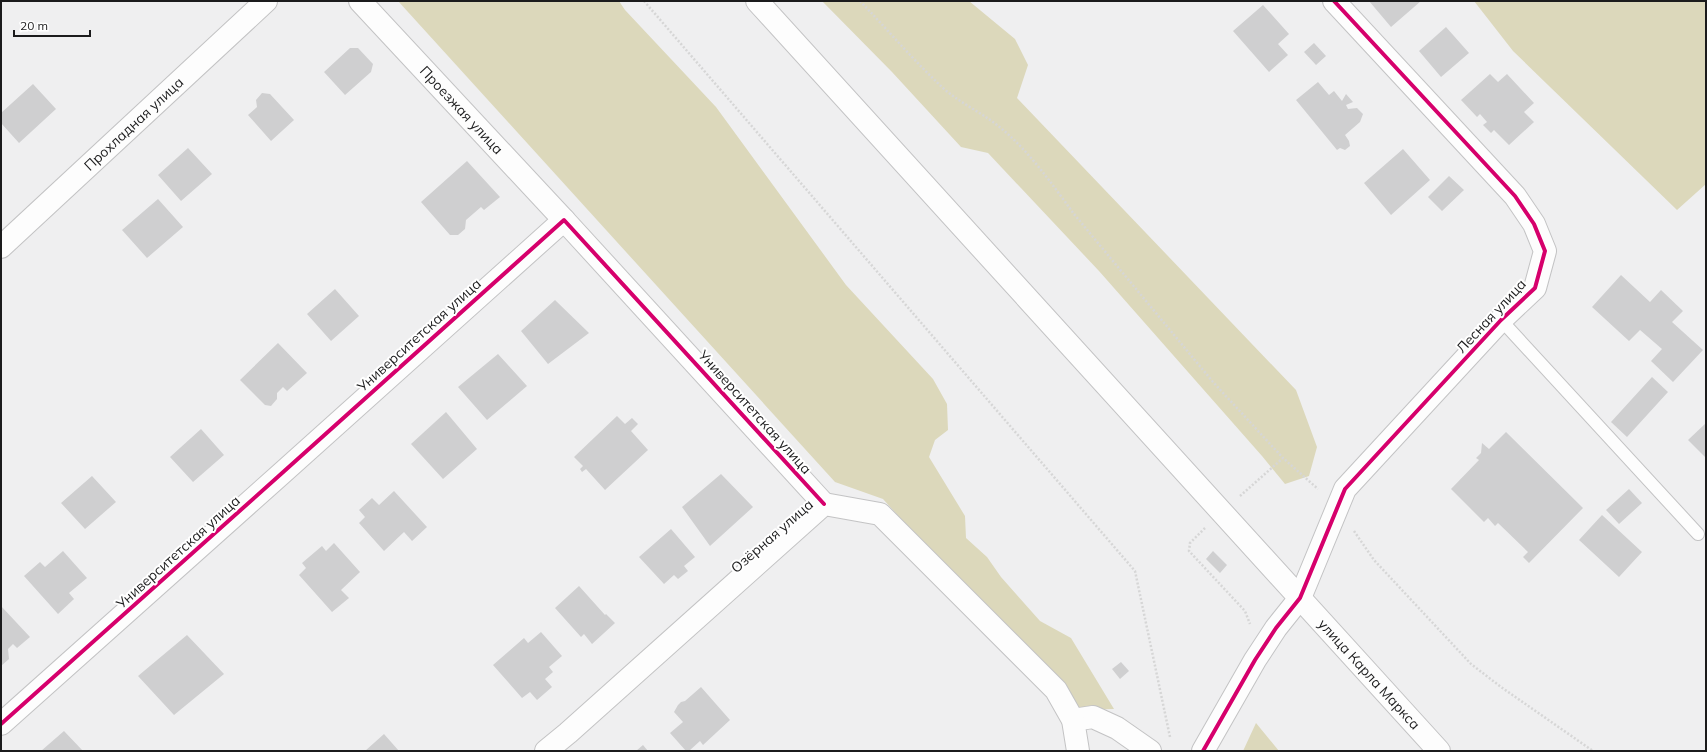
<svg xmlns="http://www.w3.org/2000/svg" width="1707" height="752" viewBox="0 0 1707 752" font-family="Mulish,sans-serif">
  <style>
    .green { fill: #dcd8bb }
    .building { fill: #cfcfd0 }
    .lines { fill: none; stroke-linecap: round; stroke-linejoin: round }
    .lane-casing { stroke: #c3c3c4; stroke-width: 14 }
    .street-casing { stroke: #c3c3c4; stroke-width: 24 }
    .primary-casing { stroke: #c3c3c4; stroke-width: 24 }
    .path { stroke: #d6d6d6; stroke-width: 2.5; stroke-dasharray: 2 2; stroke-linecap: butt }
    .lane { stroke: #fdfdfd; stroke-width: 12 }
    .street { stroke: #fdfdfd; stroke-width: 22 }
    .primary { stroke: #fdfdfd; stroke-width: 22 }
    .cycleway-casing { stroke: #fff; stroke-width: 6 }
    .cycleway { stroke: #d6006c; stroke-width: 4 }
    .labels { text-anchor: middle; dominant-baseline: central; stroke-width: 4; stroke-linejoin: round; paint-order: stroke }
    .street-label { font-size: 14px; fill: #1b1b1c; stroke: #fff }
  </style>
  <rect width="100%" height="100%" fill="#efeff0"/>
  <path class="green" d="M398,1h221l6,9 91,97 130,178 87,94 14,25 1,26 -13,10 -6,17 36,59 1,22 21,19 14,20 39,44 31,17 43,71 -42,1 -73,-82 -116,-129 -48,-17z
    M822,1h147l46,38 13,26 -11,33 279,292 21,57 -8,29 -24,8 -23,-28 -163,-185 -111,-118 -27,-6 -69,-75z
    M1474,1h232v183l-29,26 -164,-159z
    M1256,723l23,28h-36z"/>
  <path class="building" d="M1369,1h52l-30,26z
    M1263,5l26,29 -11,10 10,11 -19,17 -36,-41z
    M1446,27l23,26 -28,24 -22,-26z
    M1314,43l12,13 -10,9 -12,-13z
    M350,48h8l15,16 -2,8 -26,23 -21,-23z
    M1490,74l8,8 9,-8 27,29 -10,9 10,10 -25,23 -15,-15 -3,3 -8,-8 4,-3 -7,-8 -3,3 -16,-17z
    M1318,82l11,13 5,-4 8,10 4,-7 7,8 -7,3 2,4 9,-1 6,6 -3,8 -15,13 4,6 1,5 -5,4 -5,-2 -3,2 -41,-50z
    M33,84l23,25 -37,34 -18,-20v-10z
    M262,93l8,1 24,26 -23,21 -23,-26 9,-8 -1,-7z
    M188,148l24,26 -31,27 -23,-26z
    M1403,149l27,31 -39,35 -27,-32z
    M467,161l33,36 -16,13 -3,-3 -15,13 -1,9 -7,6h-8l-29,-33z
    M1449,176l15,14 -22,21 -14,-14z
    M158,199l25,28 -36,31 -25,-28z
    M1621,275l29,27 11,-12 22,21 -11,11 31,28 -30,32 -22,-21 11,-12 -22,-19 -11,11 -37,-34z
    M335,289l24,27 -28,25 -24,-27z
    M555,300l34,33 -41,31 -27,-33z
    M278,343l29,30 -20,18 -4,-4 -6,6v6l-6,7 -6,-1 -25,-25z
    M498,354l29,32 -40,34 -29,-33z
    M1652,377l16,15 -41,45 -16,-15z
    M446,412l31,37 -34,30 -32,-35z
    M617,416l8,8 7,-6 6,6 -7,7 17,19 -43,40 -19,-21 -4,3 -2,-3 3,-3 -9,-9z
    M1706,423v35l-18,-18z
    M201,429l23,26 -31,27 -23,-25z
    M1506,432l77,76 -54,55 -6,-6 5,-5 -30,-29 -3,3 -7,-8 -4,4 -33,-33 28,-29 -3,-2 5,-5 1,-10 7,6z
    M721,474l32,33 -43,39 -28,-39z
    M92,476l24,26 -31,27 -24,-26z
    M1629,489l13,14 -23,21 -13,-14z
    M394,491l33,36 -15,14 -8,-9 -20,19 -25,-28 6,-6 -6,-7 13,-12 7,7z
    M1602,515l40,37 -23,25 -40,-37z
    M671,529l24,28 -11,9 4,5 -10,8 -4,-4 -10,9 -25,-27z
    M334,543l26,29 -19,18 8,8 -17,14 -33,-37 7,-7 -4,-5 20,-17 4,5z
    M63,551l24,27 -18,15 5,6 -16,15 -34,-38 16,-14 5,5z
    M1213,551l14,14 -7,8 -14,-14z
    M579,586l26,29 1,-1 9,9 -23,21 -8,-10 -3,3 -26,-29z
    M1,606l29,31 -13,11 -4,-4 -5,5 1,10 -8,7z
    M541,632l21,24 -13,11 4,5 -8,7 7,8 -15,13 -7,-8 -8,6 -29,-33 31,-27 4,5z
    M187,635l37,39 -50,41 -36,-39z
    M1121,662l8,9 -9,8 -8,-10z
    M701,687l29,33 -27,25 -3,-4 -11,10h-3l-16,-18 13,-11 -9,-10 4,-7 3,-3 4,-1z
    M64,731l19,20h-42z
    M384,734l15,17h-34z
    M643,745l5,6h-12z"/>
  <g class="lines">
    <defs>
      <path id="lane" d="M1501,320l197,214"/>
      <g id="street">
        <path id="s1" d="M360,1l204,219"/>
        <path id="s2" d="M1,247l265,-246"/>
        <path d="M1073,720l20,-3 24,11 33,23"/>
        <path d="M1,724l280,-250 283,-254 260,284"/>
        <path d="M546,751l22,-18 256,-229 56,10 176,176 17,30 5,31"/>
        <path d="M1203,751l52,-91 21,-32 24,-30 45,-109 156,-169 34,-32 10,-37 -11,-27 -19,-28 -181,-195"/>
      </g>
      <g id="primary">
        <path id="s3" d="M757,1l682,750"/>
      </g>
    </defs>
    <use href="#lane" class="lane-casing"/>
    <use href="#street" class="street-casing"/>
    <use href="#primary" class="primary-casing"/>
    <path class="path" d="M644,1l491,570 35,166
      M860,1c27,28 53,59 82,86 16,15 37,24 55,38 30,23 55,59 77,89l139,168 70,76
      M1240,496l43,-38 35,31
      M1205,528l-15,15 -1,8 56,60 5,13
      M1354,531l20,29 97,104 30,23 92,64"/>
    <use href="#lane" class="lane"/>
    <use href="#street" class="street"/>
    <use href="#primary" class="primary"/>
    <defs>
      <path id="cycleway" d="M1,724l280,-250 283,-254 260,284
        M1203,751l52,-91 21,-32 24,-30 45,-109 156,-169 34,-32 10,-37 -11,-27 -19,-28 -181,-195"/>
    </defs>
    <use href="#cycleway" class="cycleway-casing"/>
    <use href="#cycleway" class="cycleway"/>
  </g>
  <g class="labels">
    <g class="street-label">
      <text stroke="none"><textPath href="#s1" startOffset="149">Проезжая улица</textPath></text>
      <text stroke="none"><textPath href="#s2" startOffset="181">Прохладная улица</textPath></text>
      <text transform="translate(1491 316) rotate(-47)">Лесная улица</text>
      <text transform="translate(419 335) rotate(-42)">Университетская улица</text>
      <text transform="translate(755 412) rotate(48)">Университетская улица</text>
      <text transform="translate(772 536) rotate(-41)">Озёрная улица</text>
      <text transform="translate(178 552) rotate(-42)">Университетская улица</text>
      <text stroke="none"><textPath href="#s3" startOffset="910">улица Карла Маркса</textPath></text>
    </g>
  </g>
  <rect width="1707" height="752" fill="none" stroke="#1b1b1c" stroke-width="4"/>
  <path d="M14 30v6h76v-6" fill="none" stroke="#1b1b1c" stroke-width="2"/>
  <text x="20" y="30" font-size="12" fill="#1b1b1c" stroke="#ffffff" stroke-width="3" paint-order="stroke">20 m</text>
</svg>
